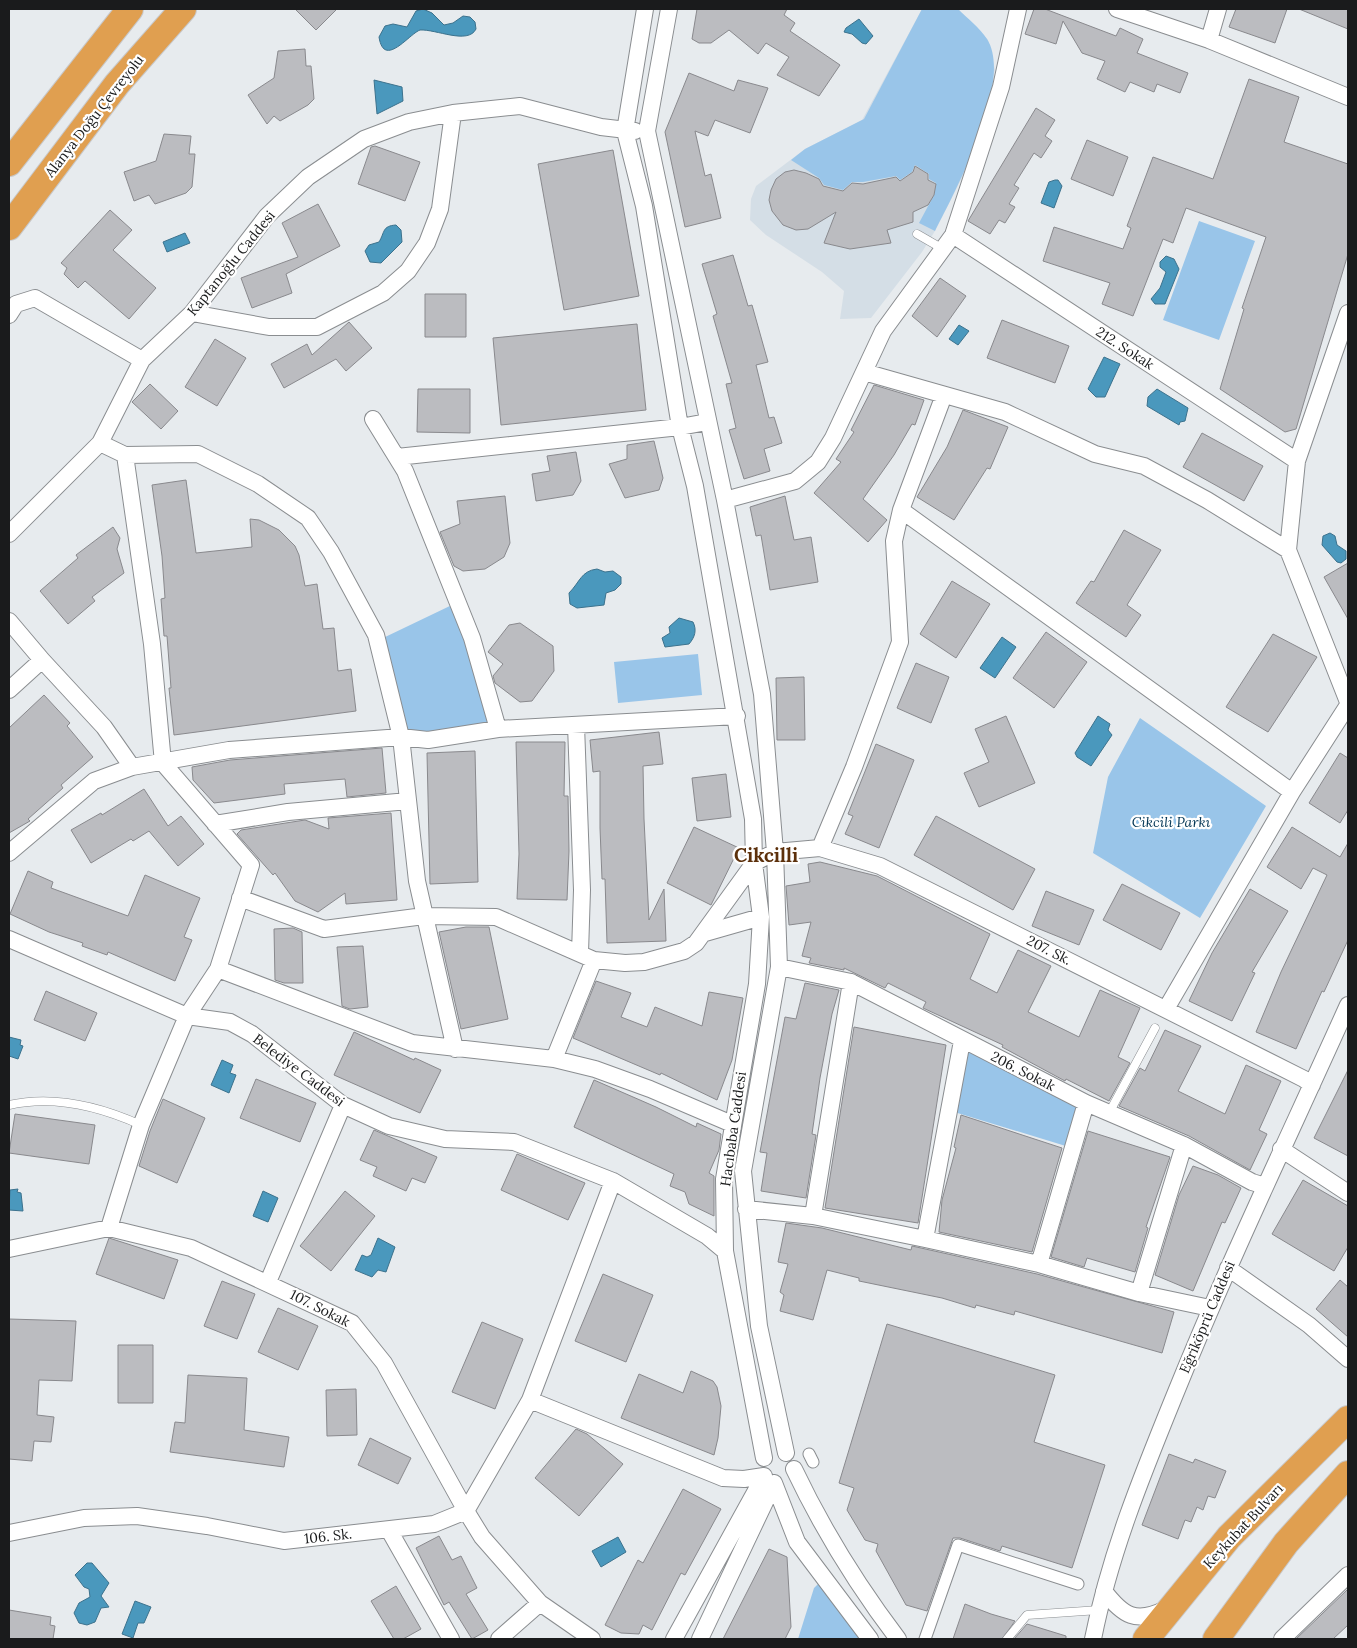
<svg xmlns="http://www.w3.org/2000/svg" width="1357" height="1648" viewBox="0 0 1357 1648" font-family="Lora,serif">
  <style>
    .built { fill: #d4dee6 }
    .green { fill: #99c5e9 }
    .water { fill: #4a98bd; stroke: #3c728d }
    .building { fill: #bbbcc0; stroke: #89898d }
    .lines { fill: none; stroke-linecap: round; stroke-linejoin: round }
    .service-casing { stroke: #8a8d90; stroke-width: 9 }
    .pedestrian-casing { stroke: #8a8d90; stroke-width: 13 }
    .minor-casing { stroke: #8a8d90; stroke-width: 18 }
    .trunk-casing { stroke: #c8c8c9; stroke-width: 28 }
    .service { stroke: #fff; stroke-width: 8 }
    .pedestrian { stroke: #fff; stroke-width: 11 }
    .minor { stroke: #fff; stroke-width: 16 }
    .trunk { stroke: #e09f50; stroke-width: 26 }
    .labels { text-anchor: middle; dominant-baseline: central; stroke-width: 4.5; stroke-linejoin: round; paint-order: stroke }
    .street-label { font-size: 14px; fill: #1a1b1c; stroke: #fff }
    .park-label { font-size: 14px; font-style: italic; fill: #013453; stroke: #fff }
    .district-label { font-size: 19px; font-weight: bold; fill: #5c300b; stroke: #fff }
  </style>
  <rect width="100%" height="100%" fill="#e7ebee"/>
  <path class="built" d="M922,9h36l30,31 7,30 -25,92 -35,69 -13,21 -51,66 -31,1 4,-28 -22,-19 -56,-37 -16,-15 1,-21 5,-13 49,-37 57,-29z"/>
  <path class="green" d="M922,9h36c9,9 22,19 29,30 27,42 -32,153 -52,192l-16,-8 15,-28 2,-12 -7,-4v-5l-14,-9 -3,7 -12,8 -4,-4 -33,6h-11l-9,8 -19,-5 -5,-7 -28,-18 14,-11 59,-30z
    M1199,221l56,20 -36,99 -56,-20z
    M454,604l38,122 -63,10 -25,-3 -23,-94z
    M698,654l4,41 -84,8 -4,-41z
    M1140,718l126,88 -66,112 -107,-65 15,-76z
    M964,1045l118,59 -13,43 -118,-36z
    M820,1582l41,57h-63l16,-51z"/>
  <path class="water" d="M423,9l9,4 12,12 9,-2 10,-7 7,1 5,5 1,7c-8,16 -40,0 -56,1 -11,4 -36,39 -41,7l6,-11 8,-2 14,3 9,-16z
    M859,19l14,17 -7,8 -4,-1 -10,-9 -8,-2 2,-4z
    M374,80l28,7 1,14 -26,13z
    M1055,180h3l4,6 -8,22 -13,-5 8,-21z
    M396,225l5,5 1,12 -21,21 -11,-1 -5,-11 4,-6 10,-3c6,-10 3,-16 17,-17z
    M185,233l5,10 -23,9 -4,-10z
    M1166,256l8,3 5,10 -14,35h-10l-4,-5 9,-11 6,-16 -6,-5v-5z
    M959,325l10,6 -11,14 -9,-6z
    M1104,357l16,7 -15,33h-9l-8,-8z
    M1157,389l31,19 -3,13 -5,1 -1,3 -32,-19 1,-9z
    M1330,533l5,3 2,9 9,6v8l-5,4 -4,-1 -15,-17 1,-9z
    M597,569l8,3 8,-1 8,6v7l-6,6 -9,3 -2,12 -27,3 -7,-4 -1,-11c11,-11 12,-22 28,-24z
    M679,618l14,4c4,8 2,15 -4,22l-24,3 -3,-9 8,-5 -1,-6z
    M1002,637l14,10 -21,31 -15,-10z
    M1098,716l12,8 -2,6 4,5 -21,31 -14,-9 -2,-4z
    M9,1037l12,3 -1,5 3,1 -5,13 -9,-3z
    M222,1060l11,5 -3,8 6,2 -7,18 -18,-8z
    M18,1189l-1,3 4,1 2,18 -14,-1 1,-20z
    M263,1191l15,7 -10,24 -15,-6z
    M378,1238l17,9 -9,25 -8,-2 -6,7 -17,-7 7,-15 5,2 4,-2z
    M618,1537l8,15 -25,15 -9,-16z
    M87,1563h5l17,20 -8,13 8,11 -8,1 -6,14 -8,3 -8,-2 -5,-10 5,-10 11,-6 -1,-8 -5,-2 -9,-12z
    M135,1601l16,6 -7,16h-6l-5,15 -11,-4z"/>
  <path class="building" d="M295,9h42l-21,21z
    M697,9h90l-3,6 11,8 -5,8 50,34 -21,31 -42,-21 12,-18 -23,-14 -8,11 -29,-24 -18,13h-12l-7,-4z
    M1034,9h11l71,27 4,-8 23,11 -6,14 51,20 -8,20 -23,-9 -3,8 -24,-10 -5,10 -28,-13 8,-18 -23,-8 -19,-32 -7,23 -31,-10z
    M1236,9h51l-12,34 -46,-16z
    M1299,9h49v20z
    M305,49l1,17h5l3,33 -6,6 -28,16 -6,-5 -7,8 -19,-29 26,-17 4,-27z
    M689,73l45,18 4,-11 30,8 -18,45 -35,-13 -7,16 -13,-5 10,45 6,-2 10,44 -36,9 -20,-95z
    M1249,79l50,18 -15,45 64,22v90l-52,175 -11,3 -65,-43 24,-80 -2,-1 24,-71 -80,-29 -13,35 -10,-4 -30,77 -31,-12 8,-21 -67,-22 11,-34 69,22 8,-21 -4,-2 26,-69 60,22z
    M1036,108l19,12 -10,16 7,5 -11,17 -7,-5 -20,32 5,3 -10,16 6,3 -10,16 -6,-3 -9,14 -22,-13z
    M164,134l27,2 -2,18h6l-3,33 -6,6 -31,11 -6,-9 -15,6 -10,-29 32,-11z
    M1087,140l41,17 -15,39 -42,-17z
    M375,146l45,16 -15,39 -47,-17 13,-37z
    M613,150l26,146 -75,14 -26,-146z
    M915,166l13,8v6l8,4 -2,11 -6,10 -15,7v10l-26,8 4,13 -41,6 -26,-6 12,-31 -28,17 -12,1 -13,-5 -11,-14 -3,-11 2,-10 5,-11 9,-7 9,-2 12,3 13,6 4,7 20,5 9,-8 11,1 33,-7 4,4 13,-9z
    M318,204l22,42 -54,28 6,19 -40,15 -11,-30 57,-21 -16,-34z
    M110,210l22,20 -19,20 43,38 -27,31 -44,-38 -7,7 -14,-14 3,-6 -6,-5z
    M733,255l15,51 4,-1 16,57 -12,3 13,53 5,-1 8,26 -18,6 6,22 -26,8 -15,-49 7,-2 -10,-44 6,-1 -19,-67 4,-2 -15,-50z
    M940,278l26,18 -29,41 -25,-21z
    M425,294h41v43h-41z
    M1002,320l67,26 -14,37 -68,-25z
    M349,322l23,26 -26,23 -10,-12 -52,29 -13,-24 36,-20 5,11z
    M637,324l9,86 -145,15 -8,-87z
    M215,339l31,19 -29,48 -32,-19z
    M150,384l28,27 -17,18 -29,-27z
    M874,385l50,15 -9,25 -3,-1 -18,31 -31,44 24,21 -19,22 -54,-49 27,-31 -5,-3 18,-27 -3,-2z
    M418,389h52v44l-53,-1z
    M963,410l45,17 -18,42 -3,-1 -33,52 -37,-23 30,-50z
    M1202,433l61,33 -19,35 -61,-34z
    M654,441l9,37 -4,12 -34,8 -16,-34 18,-5v-14z
    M576,452l5,29 -8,14 -37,6 -4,-27 18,-3 -3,-15z
    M186,480l10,73 56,-6 -2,-28 9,1 20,10 16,16 4,9 6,31 12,-2 6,45 11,-1 4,43 13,-2 5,42 -182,24 -5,-47h2l-4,-52h-3l-3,-37 4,-1 -3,-42 -10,-71z
    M505,496l5,47 -6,14 -19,12 -22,2 -9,-5 -14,-34 20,-8 -3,-23z
    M785,496l9,44 17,-3 7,45 -48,8 -9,-55 -5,1 -6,-29z
    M113,527l7,11 -3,11 7,24 -32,24 3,4 -27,23 -28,-33 38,-33 -2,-3z
    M1124,530l37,20 -34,55 14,10 -15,22 -50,-34 15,-22 3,1z
    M1348,563v56l-24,-42z
    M952,581l38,23 -34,54 -36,-24z
    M520,623l33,23 1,25 -22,30 -12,1 -25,-19 -2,-7 10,-12 -15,-12 21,-27z
    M1046,632l41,30 -33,46 -41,-30z
    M1273,634l44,23 -49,75 -42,-25z
    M916,663l33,14 -18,46 -34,-15z
    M804,677l1,63h-28l-1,-62z
    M44,695l26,28 -3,3 26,31 -32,28 2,3 -35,31 2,2 -21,12v-105z
    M1006,716l29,67 -56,24 -15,-34 25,-11 -14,-33z
    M659,732l4,32 -20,2 1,53 5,101 15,-31 2,52 -59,2 -2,-64h-3l-2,-51v-57l-7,1 -3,-32z
    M516,742h49l-1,54h4l1,55 -2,49 -50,-1 2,-45z
    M876,744l38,16 -35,88 -34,-14 8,-18 -5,-2z
    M382,748l4,45 -39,4 -2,-18 -61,5 1,10 -71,9 -21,-23 -1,-13 38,-7z
    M475,751l3,131 -48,2 -3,-131z
    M1340,753l8,5v52l-8,13 -31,-20z
    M726,774l5,43 -34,4 -5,-43z
    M144,789l24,37 13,-10 23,28 -26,22 -29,-35 -16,10 -2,-2 -40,24 -20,-33 30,-17 1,2z
    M391,813l6,87 -51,4 -1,-11 -27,19 -23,-11 -20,-28 -2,2 -36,-41 4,-4 64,-10 24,9 -1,-11z
    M936,816l99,53 -22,41 -99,-55z
    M694,827l45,21 -28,57 -44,-22z
    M1292,827l48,30 8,-14v97l-24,52 -2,-1 -26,58 -40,-17 25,-60 46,-97 -14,-7 -12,21 -34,-22z
    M820,862l57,14 113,58 -20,45 27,14 21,-43 33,16 -23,46 51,25 21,-47 40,18 -22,49 12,6 -21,38 -43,-22 -1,2 -63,-34 1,-2 -80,-37 3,-6 -38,-19 -3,5 -41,-20v2l-35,-7 2,-5 -9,-2 9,-34 -22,3 -3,-39 24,-4 -2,-18z
    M28,871l25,11 -2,6 77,28 17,-41 55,23 -16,39 8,3 -17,41 -67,-29 -1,3 -25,-9 1,-3 -34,-11 -39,-18z
    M1122,884l58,29 -19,37 -58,-30z
    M1250,889l38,22 -36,61 3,1 -23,48 -43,-20 23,-48z
    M1046,891l48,19 -15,35 -47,-19z
    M466,927h23l19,92 -47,10 -22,-97z
    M293,928l9,4 1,51h-19l-9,-3 -1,-51z
    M363,946l5,61 -18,2 -8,-3 -5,-59z
    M596,981l35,12 -10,24 26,10 8,-20 47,19 7,-34 34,6 -11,62 -15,40 -56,-27 -1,2 -87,-37z
    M805,983l34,7 -7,24 -12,64 -8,56 4,1 -10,63 -45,-7 6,-38 -7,-1 25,-135 11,2z
    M46,991l51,22 -12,28 -51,-21z
    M854,1027l92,18 -28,178 -93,-15z
    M1165,1030l36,16 -23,45 47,23 21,-49 35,16 -22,49 8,4 -17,36 -61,-34 -70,-30 21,-38 5,3z
    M354,1032l60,28 1,-2 26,12 -21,43 -86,-38z
    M1348,1070v86l-34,-18z
    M256,1079l60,24 -16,39 -60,-24z
    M594,1080l62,27 40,20 1,-4 24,11 -2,16 -10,23 5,3v40l-25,-12 -4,-12 -15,-6 4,-12 -100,-47z
    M163,1099l42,19 -28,65 -38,-17 11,-35z
    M15,1114l80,11 -6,39 -80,-11z
    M961,1115l101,33 -30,104 -93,-20 3,-32 14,-52 -2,-1z
    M374,1130l63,27 -12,26 -13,-5 -6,13 -33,-15 4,-9 -17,-7z
    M1088,1131l82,26 -24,70 2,1 -13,44 -48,-14 -3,9 -33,-10z
    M517,1154l68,29 -17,37 -67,-30z
    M1193,1166l25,9 23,13 -16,35 -3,-1 -29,69 -38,-16 24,-80z
    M1303,1180l45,26v41l-14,24 -62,-37z
    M345,1191l30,25 -44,55 -31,-25z
    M786,1223l36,5 89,22 1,-4 125,28 137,38 -12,41 -147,-42 -1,4 -38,-10 -1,3 -33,-10 -83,-17v-3l-32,-8 -14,50 -33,-9 4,-16 -4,-3 8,-28 -10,-2z
    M109,1238l69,22 -14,39 -68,-25z
    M603,1274l50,21 -27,67 -51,-21z
    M1340,1280l8,7v50l-32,-28z
    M222,1281l33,13 -18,45 -33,-13z
    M278,1308l40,18 -20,44 -40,-18z
    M9,1319l67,2 -4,60 -33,-1 -2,35 17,2 -3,25 -17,-1 -2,20 -23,-2z
    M482,1322l41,17 -28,70 -43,-17z
    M887,1324l168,51 -21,67 71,23 -33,103 -70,-22 -2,5 -40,-13h-7l-26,73 -21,-6 -30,-54 2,-7 -13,-4 -18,-30 7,-22 -15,-5z
    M118,1345h35v58h-35z
    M691,1371l22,10 4,6 4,19 -3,32 -4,17 -93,-37 18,-44 44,19z
    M188,1375l59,3 -3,52 45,7 -5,30 -114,-15 5,-30 10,1z
    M356,1389l1,46 -30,1 -1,-46z
    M576,1429l11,5 36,30 -44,52 -44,-38z
    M370,1438l41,20 -13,26 -40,-19z
    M1169,1454l24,9 2,-4 31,12 -11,27 -7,-2 -5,14 -6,-3 -6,15 -6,-2 -7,19 -36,-14z
    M683,1489l38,20 -36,66 -4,-2 -29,57 -9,-5 -4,9 -18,-1 -16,-8 33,-65 5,3z
    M439,1536l13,24 9,-4 16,32 -11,6 22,36 -16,9 -23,-37 -5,3 -28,-57z
    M769,1549l18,8 4,70 -6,12h-62z
    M396,1586l25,43 -18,10h-9l-23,-38z
    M1348,1589v36l-15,14h-37z
    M965,1604l26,10 24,7 -13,18h-49z
    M9,1610l42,7 -1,8 5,1 -2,13h-44z
    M1027,1624l39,12v3h-52z"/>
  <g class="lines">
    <defs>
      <path id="service" d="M917,234l26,15
        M9,1105c44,-10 92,2 132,20
        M1109,1113l46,-85
        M1007,1639l20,-24 72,-5"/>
      <path id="pedestrian" d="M809,1454l4,8
        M925,1639l33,-94 120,39"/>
      <path id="minor" d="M645,9l-20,122 19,75 36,221 15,59 58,333 1,44 7,54 -4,67 -33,195 1,72 39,207
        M669,9l-22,122 78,369 37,194 13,158 4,115 -36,204 16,155 27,127
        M1117,9l92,31 139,57
        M1209,40l9,-31
        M953,235l344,226
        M192,313l77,14h48l66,-34 25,-22 19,-28 13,-34 13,-96
        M1348,313l-51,148 -9,89 60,152
        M9,315l7,-11 19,-6 107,62
        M864,372l141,40 90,42 49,12 63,34 81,50
        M373,419l32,52 67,167 26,91
        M100,443l25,12 27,189 11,119 88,102 -33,104
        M125,455l73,-1 60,30 50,34 23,34 45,83 25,102 16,144 38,168
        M397,457l283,-30 27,-5
        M725,500l70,-19 23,-19 15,-24 50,-107 70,-96 48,-148 17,-78
        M901,510l391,282
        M9,534l91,-91 42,-83 50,-47 75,-97 41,-39 56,-38 45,-17 44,-9 67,-7 81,21 34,4
        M9,621l33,39 62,67 28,40
        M9,690l33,-30
        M576,725l6,165 -2,63
        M215,824l73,-12 120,-11
        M820,848l34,-81 46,-125 -6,-101 7,-31 43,-115
        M9,853l85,-72 38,-14 97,-17 172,-13 27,3 70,-11 239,-13
        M240,898l84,31 100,-13 72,1 98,43 31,3 19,-1 40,-11 12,-8 58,-80 21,-11 45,-4 60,18 424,213 8,6
        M705,933l56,-16
        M9,939l178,77 43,6 22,12 91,71 46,21 56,13 69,3 99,39 94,55 18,15
        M779,967l72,15 235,121 98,42 68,37 13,4
        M1166,1009l126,-217 56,-87
        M554,1059l40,-99
        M1281,1149l67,44
        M746,1209l67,7 112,23 114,25 100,29 71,15
        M813,1216l38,-234
        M109,1228l32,-103 46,-109 31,-47 194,74 142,16 41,10 55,20 82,35
        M925,1239l37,-198
        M9,1249l100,-21 82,20 161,75 32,40 82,148
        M1039,1264l47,-161
        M1228,1268l81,57 39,34
        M268,1282l75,-177
        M1139,1293l45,-148
        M530,1400l193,78 21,1 20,-3
        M794,1469c29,61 63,116 104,170
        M774,1483l23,59 73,97
        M466,1511l64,-111 83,-219
        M389,1530l62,109
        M9,1533l75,-15 53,-2 70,10 77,15 150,-17 32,-13 16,26 58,66 52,36
        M1104,1591c19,25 32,33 62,18
        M499,1639l41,-36
        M674,1639l90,-163
        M700,1639l74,-156
        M1093,1639c17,-86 50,-166 83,-247 53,-131 114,-258 172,-387
        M1282,1639l66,-64"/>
      <path id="trunk" d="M9,163l121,-154
        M9,227l108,-143 66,-75
        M1146,1639l83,-102 119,-118
        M1216,1639l70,-96 62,-69"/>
    </defs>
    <use href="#service" class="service-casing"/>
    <use href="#pedestrian" class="pedestrian-casing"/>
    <use href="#minor" class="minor-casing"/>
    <use href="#trunk" class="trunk-casing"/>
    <use href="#service" class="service"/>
    <use href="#pedestrian" class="pedestrian"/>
    <use href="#minor" class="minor"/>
    <use href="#trunk" class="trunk"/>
  </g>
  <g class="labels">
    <g class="street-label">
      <text transform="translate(94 116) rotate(-52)">Alanya Doğu Çevreyolu</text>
      <text transform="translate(231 263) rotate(-51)">Kaptanoğlu Caddesi</text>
      <text transform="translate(1125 348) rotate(33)">212. Sokak</text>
      <text transform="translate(1049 950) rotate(27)">207. Sk.</text>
      <text transform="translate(299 1070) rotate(37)">Belediye Caddesi</text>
      <text transform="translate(1023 1071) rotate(27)">206. Sokak</text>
      <text transform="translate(733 1129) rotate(-82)">Hacıbaba Caddesi</text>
      <text transform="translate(320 1308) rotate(27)">107. Sokak</text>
      <text transform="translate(1207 1317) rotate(-67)">Eğriköprü Caddesi</text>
      <text transform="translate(1243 1526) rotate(-47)">Keykubat Bulvarı</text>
      <text transform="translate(328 1536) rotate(-6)">106. Sk.</text>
    </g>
    <g class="park-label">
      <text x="1171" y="822">Cikcili Parkı</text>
    </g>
    <g class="district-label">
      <text x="766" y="855">Cikcilli</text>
    </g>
  </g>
  <rect width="1357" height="1648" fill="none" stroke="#1a1b1c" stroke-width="20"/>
</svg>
